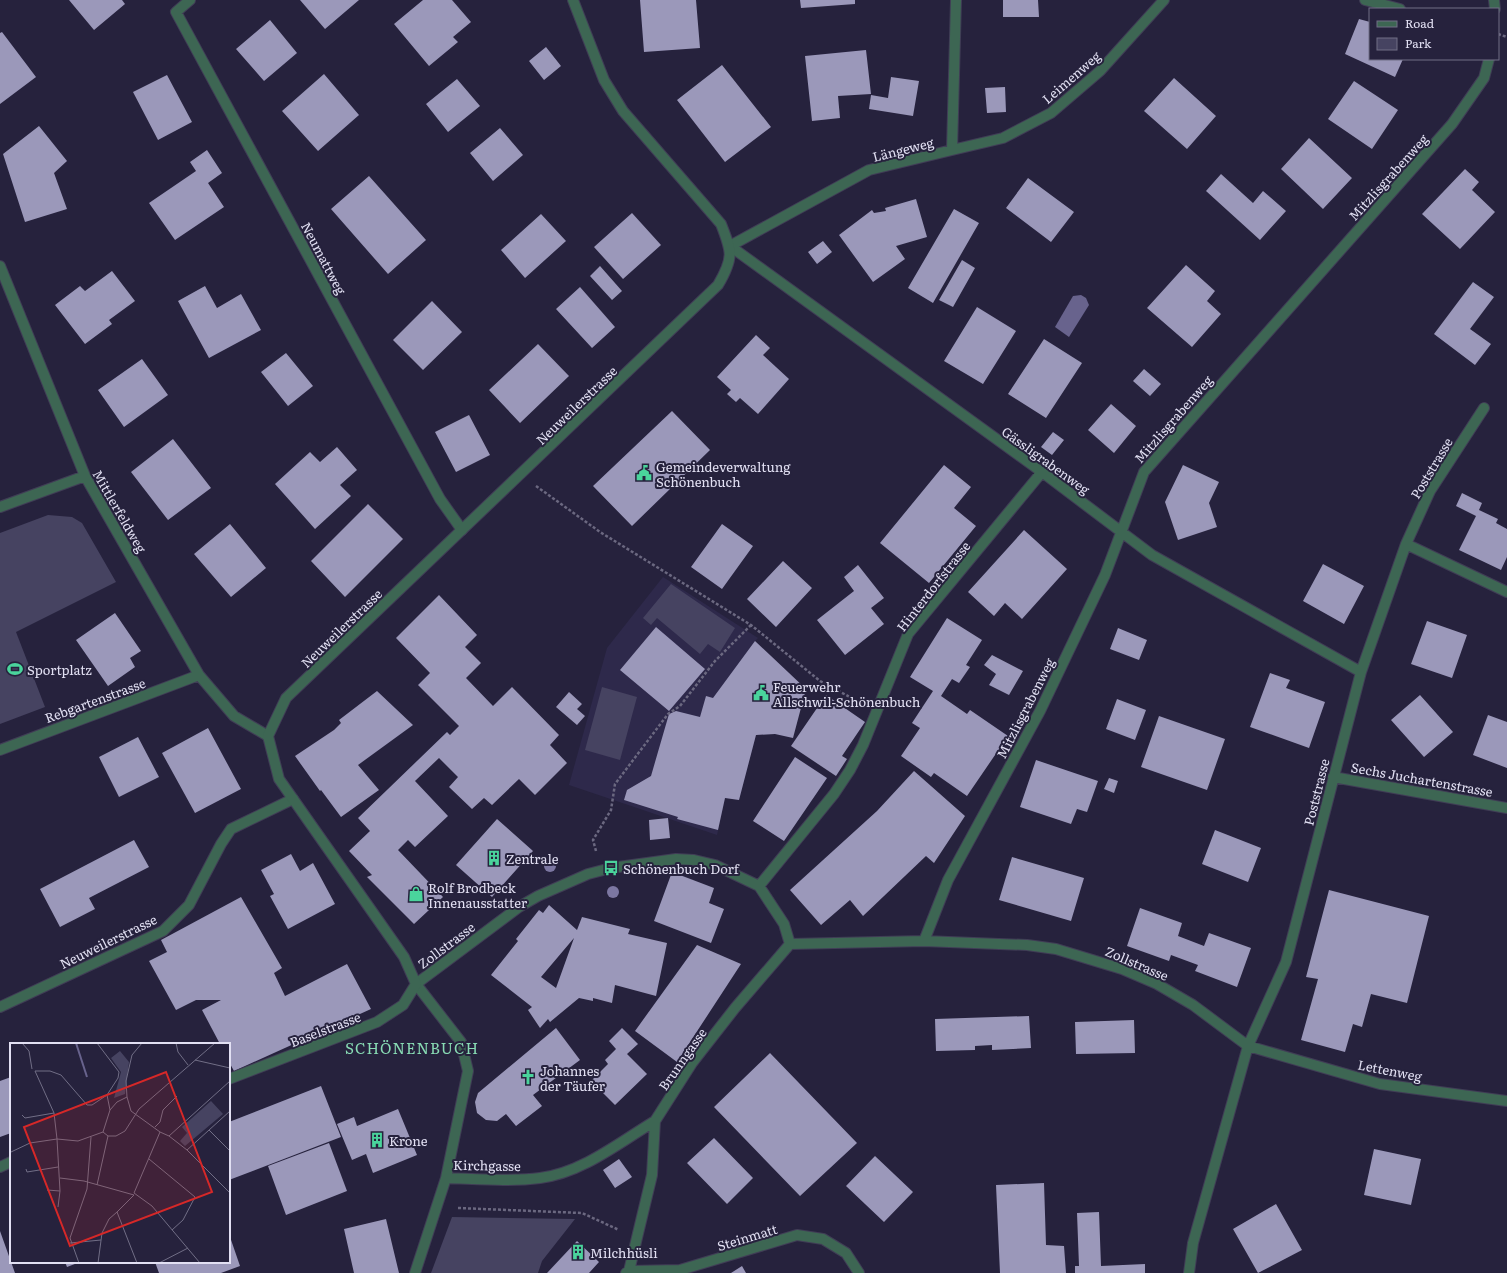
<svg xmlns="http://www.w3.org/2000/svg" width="1507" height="1273" viewBox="0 0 1507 1273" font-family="Literata,serif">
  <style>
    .built { fill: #2e294b }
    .green { fill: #464361 }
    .water { fill: #68638d }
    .building { fill: #9b98ba; fill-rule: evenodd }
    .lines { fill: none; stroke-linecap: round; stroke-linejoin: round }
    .minor-casing { stroke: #403d56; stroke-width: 12 }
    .tertiary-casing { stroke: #403d56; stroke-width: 12 }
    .path { stroke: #6b6880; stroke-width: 2.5; stroke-dasharray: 3 2; stroke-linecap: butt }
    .minor { stroke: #3d6653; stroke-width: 10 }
    .tertiary { stroke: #3d6653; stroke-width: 10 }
    .tree { fill: #7c77a2 }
    .labels { text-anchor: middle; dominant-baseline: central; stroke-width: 4; stroke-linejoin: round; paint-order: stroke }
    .street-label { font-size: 13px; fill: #e2e0f3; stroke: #26223d }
    .poi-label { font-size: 13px; fill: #e2e0f3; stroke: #26223d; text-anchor: start }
    .quarter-label { font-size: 15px; letter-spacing: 1px; fill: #88dbb4; stroke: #26223d }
    .inset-river { fill: none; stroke: #68638d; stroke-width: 2 }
    .inset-road { fill: none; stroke: #716e86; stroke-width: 1 }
    .view { fill: #d62828; fill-opacity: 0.15; stroke: #d62828; stroke-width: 2 }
    .inset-edge { fill: none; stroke: #e2e0f3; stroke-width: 2 }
  </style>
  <rect width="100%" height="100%" fill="#26223d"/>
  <path class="built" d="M663,577l95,61 -3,3 7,71 -23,88 -14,-2 -8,37 -148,-50 38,-137z"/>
  <path class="green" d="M48,515l24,2 10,6 34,59 -100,50 29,75 -45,17v-191z
    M671,584l64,44 -15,24 -12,-8 -8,10 -43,-36 -6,7 -8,-7z
    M602,687l35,10 -17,63 -35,-10z
    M452,1217l123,2 -33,42 -4,12h-107z"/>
  <path class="water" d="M1081,295l5,3 3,7 -20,32 -14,-10 18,-31z"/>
  <path class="building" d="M69,0h53l3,4 -31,26z
    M300,0h59l-34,29z
    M423,0h29l19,22 -18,15 5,5 -29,24 -35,-42z
    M640,0h56l4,48 -56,4z
    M800,0h55v4l-54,4z
    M1003,0h35l1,17h-36z
    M1359,19l11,3v37h33l-8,18 -50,-23z
    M270,20l27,33 -33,28 -28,-32z
    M2,32l34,45 -36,27v-71z
    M546,47l15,19 -17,14 -15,-19z
    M866,50l5,44 -33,2 2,22 -28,3 -7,-65z
    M722,65l49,62 -46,35 -48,-62z
    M324,74l35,41 -41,36 -36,-40z
    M167,75l25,47 -34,18 -25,-48z
    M891,77l28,4 -6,35 -44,-7 2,-14 17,3z
    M1174,78l42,38 -29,33 -43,-38z
    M457,79l23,27 -32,26 -22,-28z
    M1354,81l44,29 -26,39 -44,-30z
    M1005,87l1,25 -19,1 -2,-25z
    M39,126l28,35 -13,12 13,36 -42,13 -22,-68z
    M500,128l23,27 -30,26 -23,-28z
    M1309,138l43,40 -29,31 -42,-40z
    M207,150l15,23 -14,10 16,24 -49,33 -26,-37 47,-32 -6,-9z
    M1465,169l14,13 -7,8 23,22 -35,37 -38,-35z
    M1221,174l32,29 10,-12 23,20 -26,29 -54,-49z
    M369,176l57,64 -38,34 -57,-65z
    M1028,178l46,34 -23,30 -45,-34z
    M916,199l11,38 -31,9 9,13 -32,23 -34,-47 33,-25 2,3 12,-2 -1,-3z
    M954,209l25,14 -46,80 -25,-15z
    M632,213l29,32 -38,34 -29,-32z
    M541,214l25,27 -41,37 -24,-28z
    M823,241l9,11 -15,12 -9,-12z
    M962,260l13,8 -22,39 -14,-7z
    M1186,265l29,26 -8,10 14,13 -29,33 -45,-39z
    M600,266l22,25 -10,9 -22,-24z
    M112,271l23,30 -26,19 3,4 -27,20 -30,-39 25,-19 5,5z
    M1473,282l21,15 -24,32 21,15 -16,21 -41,-31z
    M205,286l12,22 24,-14 20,36 -52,28 -31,-57z
    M580,287l35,40 -23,21 -36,-39z
    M432,301l30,31 -39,38 -30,-30z
    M977,307l39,24 -33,53 -39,-23z
    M756,335l14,13 -7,7 26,24 -31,35 -18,-16 -4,4 -9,-8 4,-4 -14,-13z
    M1044,339l38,24 -36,55 -38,-24z
    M538,344l31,32 -49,47 -31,-33z
    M286,353l27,33 -25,20 -27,-34z
    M142,359l26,36 -44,32 -26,-37z
    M1144,369l17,15 -11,12 -17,-15z
    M1111,404l25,22 -22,27 -26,-23z
    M672,411l38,39 -78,76 -39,-40z
    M469,415l21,40 -34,17 -21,-40z
    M1053,432l11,8 -12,15 -11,-8z
    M173,439l38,49 -43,32 -37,-48z
    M337,447l20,23 -17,15 11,11 -36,33 -40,-45 35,-32 10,10z
    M944,465l27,22 -17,21 22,18 -47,57 -49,-40z
    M1183,465l36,17 -10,21 8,24 -39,13 -13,-38z
    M1462,493l20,10 -3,7 19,9 -2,4 11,6v28l-6,13 -42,-20 17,-34 -20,-10z
    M368,504l35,35 -58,58 -34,-36z
    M230,524l36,44 -35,29 -37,-43z
    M722,524l31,22 -31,43 -31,-22z
    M1024,530l43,39 -45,50 -17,-16 -11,13 -26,-24z
    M783,561l29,27 -36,39 -29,-28z
    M1323,564l41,22 -20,38 -41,-23z
    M858,565l26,33 -13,10 13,16 -39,31 -28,-35 37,-29 -10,-14z
    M439,595l38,40 -12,12 16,16 -15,15 27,28 19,-19 47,48 -9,10 17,18 -32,32 -16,-16 -27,26 -8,-7 -12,11 -23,-22 9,-10 -19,-19 -24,23 33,35 -33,31 -7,-7 -10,10 45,47 -29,27 -47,-47 5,-2 -23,-24 21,-20 -12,-13 89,-86 3,3 9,-9 -41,-41 12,-12 -34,-35z
    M115,613l26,38 -11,7 5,9 -27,19 -32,-46z
    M947,618l35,22 -16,25 4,2 -11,16 -7,-4 -11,17 26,18 3,-4 38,26 -41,60 -33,-23 -3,4 -30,-21 19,-28 -8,-5 21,-32 -23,-14z
    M1427,621l40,14 -15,43 -41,-14z
    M656,627l49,42 -36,42 -49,-41z
    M1118,628l29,12 -8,20 -29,-11z
    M755,641l51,48 -13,49 -18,-4 -19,1 -17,65 -14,-2 -7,32 -41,-11 1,-2 -54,-17 3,-10 24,-14 18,-62 7,-3 24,6 6,-21 7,2z
    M992,655l31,16 -14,24 -20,-10 7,-11 -12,-9z
    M1270,673l20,7 -4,8 39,14 -16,46 -59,-21z
    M377,691l36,34 -55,40 21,25 -38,27 -20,-27 -1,1 -25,-35 39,-26 7,-7 -2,-3z
    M569,692l13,12 -5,5 8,7 -8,9 -21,-18z
    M826,695l39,27 -23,34 5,3 -11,17 -45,-30z
    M1420,695l33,37 -29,25 -33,-37z
    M1117,699l29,11 -11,30 -29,-11z
    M1488,715l19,7v46l-34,-13z
    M1159,716l66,23 -18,51 -66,-23z
    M208,728l33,61 -46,24 -33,-60z
    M138,737l21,40 -40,20 -20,-40z
    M795,757l32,21 -43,63 -31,-20z
    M1036,760l62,21 -11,31 -10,-3 -6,15 -51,-17z
    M914,771l51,45 -31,47 -8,-7 -63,60 -13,-16 -29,25 -31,-35 87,-79z
    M1109,778l9,3 -4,12 -10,-4z
    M668,818l2,20 -20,2 -1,-20z
    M497,819l36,32 -41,46 -36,-32z
    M1215,830l46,18 -13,34 -46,-18z
    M134,840l15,27 -60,31 6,11 -35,18 -20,-38z
    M291,854l9,17 13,-8 22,41 -47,25 -18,-33 4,-2 -13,-24z
    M1012,857l72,21 -13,43 -72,-21z
    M672,872l42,16 -5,15 15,6 -13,34 -57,-22z
    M1329,890l100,26 -22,87 -36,-9 -9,33 -9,-3 -8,28 -44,-12 17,-61 -12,-2z
    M241,897l41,71 -8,5 11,23 62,-32 24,45 -137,62 -5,-9v-18h-9l-18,-34 19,-10h-25l-20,10 -27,-49 18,-9 -6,-12z
    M549,905l28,25 5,-13 48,12 -2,5 39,9 -11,53 -41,-11 -3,18 -19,-5v3l-14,-3 -29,24 -2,-3 -8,9 -12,-18 4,-3 -41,-32 27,-34 -2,-2 23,-29 4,3zM574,938l-18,50 -15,-11z
    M1140,908l42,15 -4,13 26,10 5,-13 42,15 -14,39 -42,-16 3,-6 -27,-10 -2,6 -42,-15z
    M697,945l44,19 -64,98 -42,-31z
    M1029,1016l2,32 -39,2v-5l-17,1v4l-39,1 -1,-32z
    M1134,1020l1,33 -59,1 -1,-32z
    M556,1028l24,32 -47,35 9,11 -26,20 -10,-12 -9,7 -11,-1 -9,-7 -2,-11 3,-9z
    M622,1028l16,16 -11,10 20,20 -32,31 -24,-24 17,-17 -3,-4 11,-11 -7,-8z
    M770,1053l87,90 -57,53 -86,-89z
    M11,1077v56l-11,4v-56z
    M321,1086l20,51 -112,43v-58z
    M398,1109l19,46 -44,18 -7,-19 -14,6 -15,-36 17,-7 3,9z
    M714,1138l39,40 -26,26 -40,-41z
    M329,1143l18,48 -61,24 -18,-49z
    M1374,1149l47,10 -10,46 -47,-10z
    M875,1156l38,36 -29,30 -38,-36z
    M619,1159l13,18 -17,11 -12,-18z
    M1044,1183l2,62 18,1 2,27h-66l-4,-88z
    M1276,1204l26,46 -44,23 -25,-44z
    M1099,1212l2,54 44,-2v9h-70v-7h4l-2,-53z
    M386,1219l13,54h-45l-10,-44z
    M0,1231l15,42h-15z
    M229,1234l11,32 -19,7h-62l-4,-11h74z
    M577,1241l22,21 -10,11h-42z
    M65,1262h15l-13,5z
    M742,1266l4,7h-15z"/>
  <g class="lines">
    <defs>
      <path id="minor" d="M190,0l-14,12 264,487 22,31
        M956,0l-4,150 -83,20 -139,76 312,226 110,83 209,117
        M1365,0l35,9
        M1494,0l1,9
        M952,150l51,-12 48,-25 49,-42 64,-71
        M0,266l85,210 114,199 35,41 34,20
        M1484,408l-54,83 -24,53 -45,128 -75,290 -38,84 132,38 127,17
        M0,507l85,-31
        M1406,544l101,48
        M0,750l199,-75
        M1333,777l174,31
        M759,886l75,-92 16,-24 13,-25 45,-111 134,-162
        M924,941l24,-61 92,-169 65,-136 39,-103 308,-348 32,-46 5,-19
        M790,944l134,-3 103,4 29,4 66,20 35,15 36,21 55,41 -55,197 -4,30
        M0,1007l163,-76 26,-26 32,-61 10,-15 62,-30
        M629,1271l51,-1 117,-35 26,4 23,14 13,20
        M415,1273l31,-95
        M626,1273l3,-2 23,-96 3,-54 37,-58 43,-55 55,-64 -6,-20 -25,-38 -44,-21 -21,-5 -18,-1 -65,9 -23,6 -50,22 -19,11 -103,77 45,58 7,29 -22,107c31,1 63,4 94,0 42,-5 80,-36 115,-57"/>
      <path id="tertiary" d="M229,1079l148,-57 26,-17 13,-21 -12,-27 -125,-178 -11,-43 18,-38 432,-413c16,-27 14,-33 3,-61l-98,-113 -19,-31 -31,-80
        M0,1167l11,-5"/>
    </defs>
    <use href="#minor" class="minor-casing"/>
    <use href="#tertiary" class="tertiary-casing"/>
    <path class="path" d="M1498,34l9,3
      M536,486l64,46 151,93 69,56 39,21
      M596,851l-3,-11 18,-30 4,-26 53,-70 12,-8 35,-45 36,-36
      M458,1208l124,5 37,17"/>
    <use href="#minor" class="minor"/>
    <use href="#tertiary" class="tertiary"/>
  </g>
  <g class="tree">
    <circle cx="550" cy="866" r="6"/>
    <circle cx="613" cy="892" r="6"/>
  </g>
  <defs>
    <symbol id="civic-bare" viewBox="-9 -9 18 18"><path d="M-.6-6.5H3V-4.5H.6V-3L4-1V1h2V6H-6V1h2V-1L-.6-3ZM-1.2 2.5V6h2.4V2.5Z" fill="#4ad49c" stroke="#26223d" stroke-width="2.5" paint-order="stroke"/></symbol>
    <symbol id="stadium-bare" viewBox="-9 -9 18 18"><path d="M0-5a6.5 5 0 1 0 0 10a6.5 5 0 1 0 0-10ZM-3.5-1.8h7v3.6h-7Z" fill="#4ad49c" stroke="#26223d" stroke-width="2.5" paint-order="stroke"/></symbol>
    <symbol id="building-bare" viewBox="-9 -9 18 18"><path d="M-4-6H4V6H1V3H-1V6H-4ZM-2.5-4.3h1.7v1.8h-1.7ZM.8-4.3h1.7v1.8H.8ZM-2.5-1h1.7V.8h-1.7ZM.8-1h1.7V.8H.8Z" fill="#4ad49c" stroke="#26223d" stroke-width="2.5" paint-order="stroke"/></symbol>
    <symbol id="bus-bare" viewBox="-9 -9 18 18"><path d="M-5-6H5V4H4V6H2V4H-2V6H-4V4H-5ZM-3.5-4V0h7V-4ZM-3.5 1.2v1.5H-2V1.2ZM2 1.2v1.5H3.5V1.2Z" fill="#4ad49c" stroke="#26223d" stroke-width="2.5" paint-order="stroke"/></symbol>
    <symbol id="shop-bare" viewBox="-9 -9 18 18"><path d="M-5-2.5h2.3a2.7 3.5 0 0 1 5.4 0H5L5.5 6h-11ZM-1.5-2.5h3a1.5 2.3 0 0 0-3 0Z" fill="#4ad49c" stroke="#26223d" stroke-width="2.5" paint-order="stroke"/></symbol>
    <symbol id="church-bare" viewBox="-9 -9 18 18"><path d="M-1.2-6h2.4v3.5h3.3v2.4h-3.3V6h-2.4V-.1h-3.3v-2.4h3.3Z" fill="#4ad49c" stroke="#26223d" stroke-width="2.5" paint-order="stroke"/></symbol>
  </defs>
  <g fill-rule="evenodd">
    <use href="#civic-bare" x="633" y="462" width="22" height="22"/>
    <use href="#stadium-bare" x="4" y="658" width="22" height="22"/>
    <use href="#civic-bare" x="750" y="682" width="22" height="22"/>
    <use href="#building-bare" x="483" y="847" width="22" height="22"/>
    <use href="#bus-bare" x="600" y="857" width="22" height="22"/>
    <use href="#shop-bare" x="405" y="883" width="22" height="22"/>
    <use href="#church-bare" x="517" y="1066" width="22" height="22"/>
    <use href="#building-bare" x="366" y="1129" width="22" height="22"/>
    <use href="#building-bare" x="567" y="1241" width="22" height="22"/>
  </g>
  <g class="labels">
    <g class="street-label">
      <text transform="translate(1071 77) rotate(-41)">Leimenweg</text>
      <text transform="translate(903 149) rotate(-14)">Längeweg</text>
      <text transform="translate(1388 177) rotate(-48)">Mitzlisgrabenweg</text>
      <text transform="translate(324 258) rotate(62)">Neumattweg</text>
      <text transform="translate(576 405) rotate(-44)">Neuweilerstrasse</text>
      <text transform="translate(1173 419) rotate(-49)">Mitzlisgrabenweg</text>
      <text transform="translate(1046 460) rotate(36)">Gässligrabenweg</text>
      <text transform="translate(1431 468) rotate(-59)">Poststrasse</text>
      <text transform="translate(120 511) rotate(60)">Mittlerfeldweg</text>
      <text transform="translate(933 586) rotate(-52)">Hinterdorfstrasse</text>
      <text transform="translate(341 628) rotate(-44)">Neuweilerstrasse</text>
      <text transform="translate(95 700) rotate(-20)">Rebgartenstrasse</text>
      <text transform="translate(1025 708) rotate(-63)">Mitzlisgrabenweg</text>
      <text transform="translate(1422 779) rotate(10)">Sechs Juchartenstrasse</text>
      <text transform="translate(1316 792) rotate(-76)">Poststrasse</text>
      <text transform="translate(108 941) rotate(-26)">Neuweilerstrasse</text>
      <text transform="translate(446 945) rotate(-37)">Zollstrasse</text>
      <text transform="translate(1137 963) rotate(23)">Zollstrasse</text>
      <text transform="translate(325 1029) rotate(-21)">Baselstrasse</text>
      <text transform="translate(682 1059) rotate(-55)">Brunngasse</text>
      <text transform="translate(1390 1070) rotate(11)">Lettenweg</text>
      <text transform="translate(487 1165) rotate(1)">Kirchgasse</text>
      <text transform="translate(747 1237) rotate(-17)">Steinmatt</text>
    </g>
    <g class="poi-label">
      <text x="656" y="466">Gemeindeverwaltung<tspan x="656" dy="15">Schönenbuch</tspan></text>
      <text x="27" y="669">Sportplatz</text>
      <text x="773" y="686">Feuerwehr<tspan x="773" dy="15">Allschwil-Schönenbuch</tspan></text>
      <text x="506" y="858">Zentrale</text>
      <text x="623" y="868">Schönenbuch Dorf</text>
      <text x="428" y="887">Rolf Brodbeck<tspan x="428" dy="15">Innenausstatter</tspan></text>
      <text x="540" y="1070">Johannes<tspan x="540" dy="15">der Täufer</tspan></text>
      <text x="389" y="1140">Krone</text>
      <text x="590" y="1252">Milchhüsli</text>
    </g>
    <g class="quarter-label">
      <text x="412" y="1047">SCHÖNENBUCH</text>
    </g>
  </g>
  <g transform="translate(10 1043)">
    <rect width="220" height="220" fill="#26223d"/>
    <path d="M110,8l9,11 -4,32 -11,4 7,-26 -10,-14zM201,58l12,13 -38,32 -5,-5 7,-8 -5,-6z" fill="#464361"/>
    <path class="inset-river" d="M66,0l11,34"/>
    <path class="inset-road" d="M12,0l7,8 3,18M87,0l22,29 -1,6 -11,17 3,15 -7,22 5,4M166,0l2,9 10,13M185,17l35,8M117,54l-1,-16 6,-26 10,-12M100,67l7,-8 10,-5 4,14 29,21 -26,61 18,13 48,57M12,72l3,3 29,-5M145,84l5,-5 3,-12 14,-14M199,87l21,21M93,89l-25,9 -21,-2 -3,-26 -19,-42h15l11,4 26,30h5l15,-10M150,89l9,4 18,14 43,43M98,93h8l9,-5 14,-22 76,-66M159,93l61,-55M177,107l43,-39M1,109l19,-9 27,-4 3,52 -2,16M139,116l46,38 -12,23 -11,10M16,126l1,3 31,-5M50,135l24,3 50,14 -17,17 20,51M87,142l11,-49M37,147l13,1M60,200l31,-3M69,220l-9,-25 17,-49 4,-52M88,220l4,-30 7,-14 8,-7M149,220l29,-15"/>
    <path class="view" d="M156,29l46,120 -142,54 -46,-119z"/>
    <rect width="220" height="220" class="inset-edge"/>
  </g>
  <rect x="1369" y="8" width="130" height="52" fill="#26223d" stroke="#716e86"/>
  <rect x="1377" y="21" width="20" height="6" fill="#3d6653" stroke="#716e86"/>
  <text x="1405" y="28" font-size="12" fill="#e2e0f3">Road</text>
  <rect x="1377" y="38" width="20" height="12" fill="#464361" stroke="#716e86"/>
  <text x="1405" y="48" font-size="12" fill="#e2e0f3">Park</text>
</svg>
